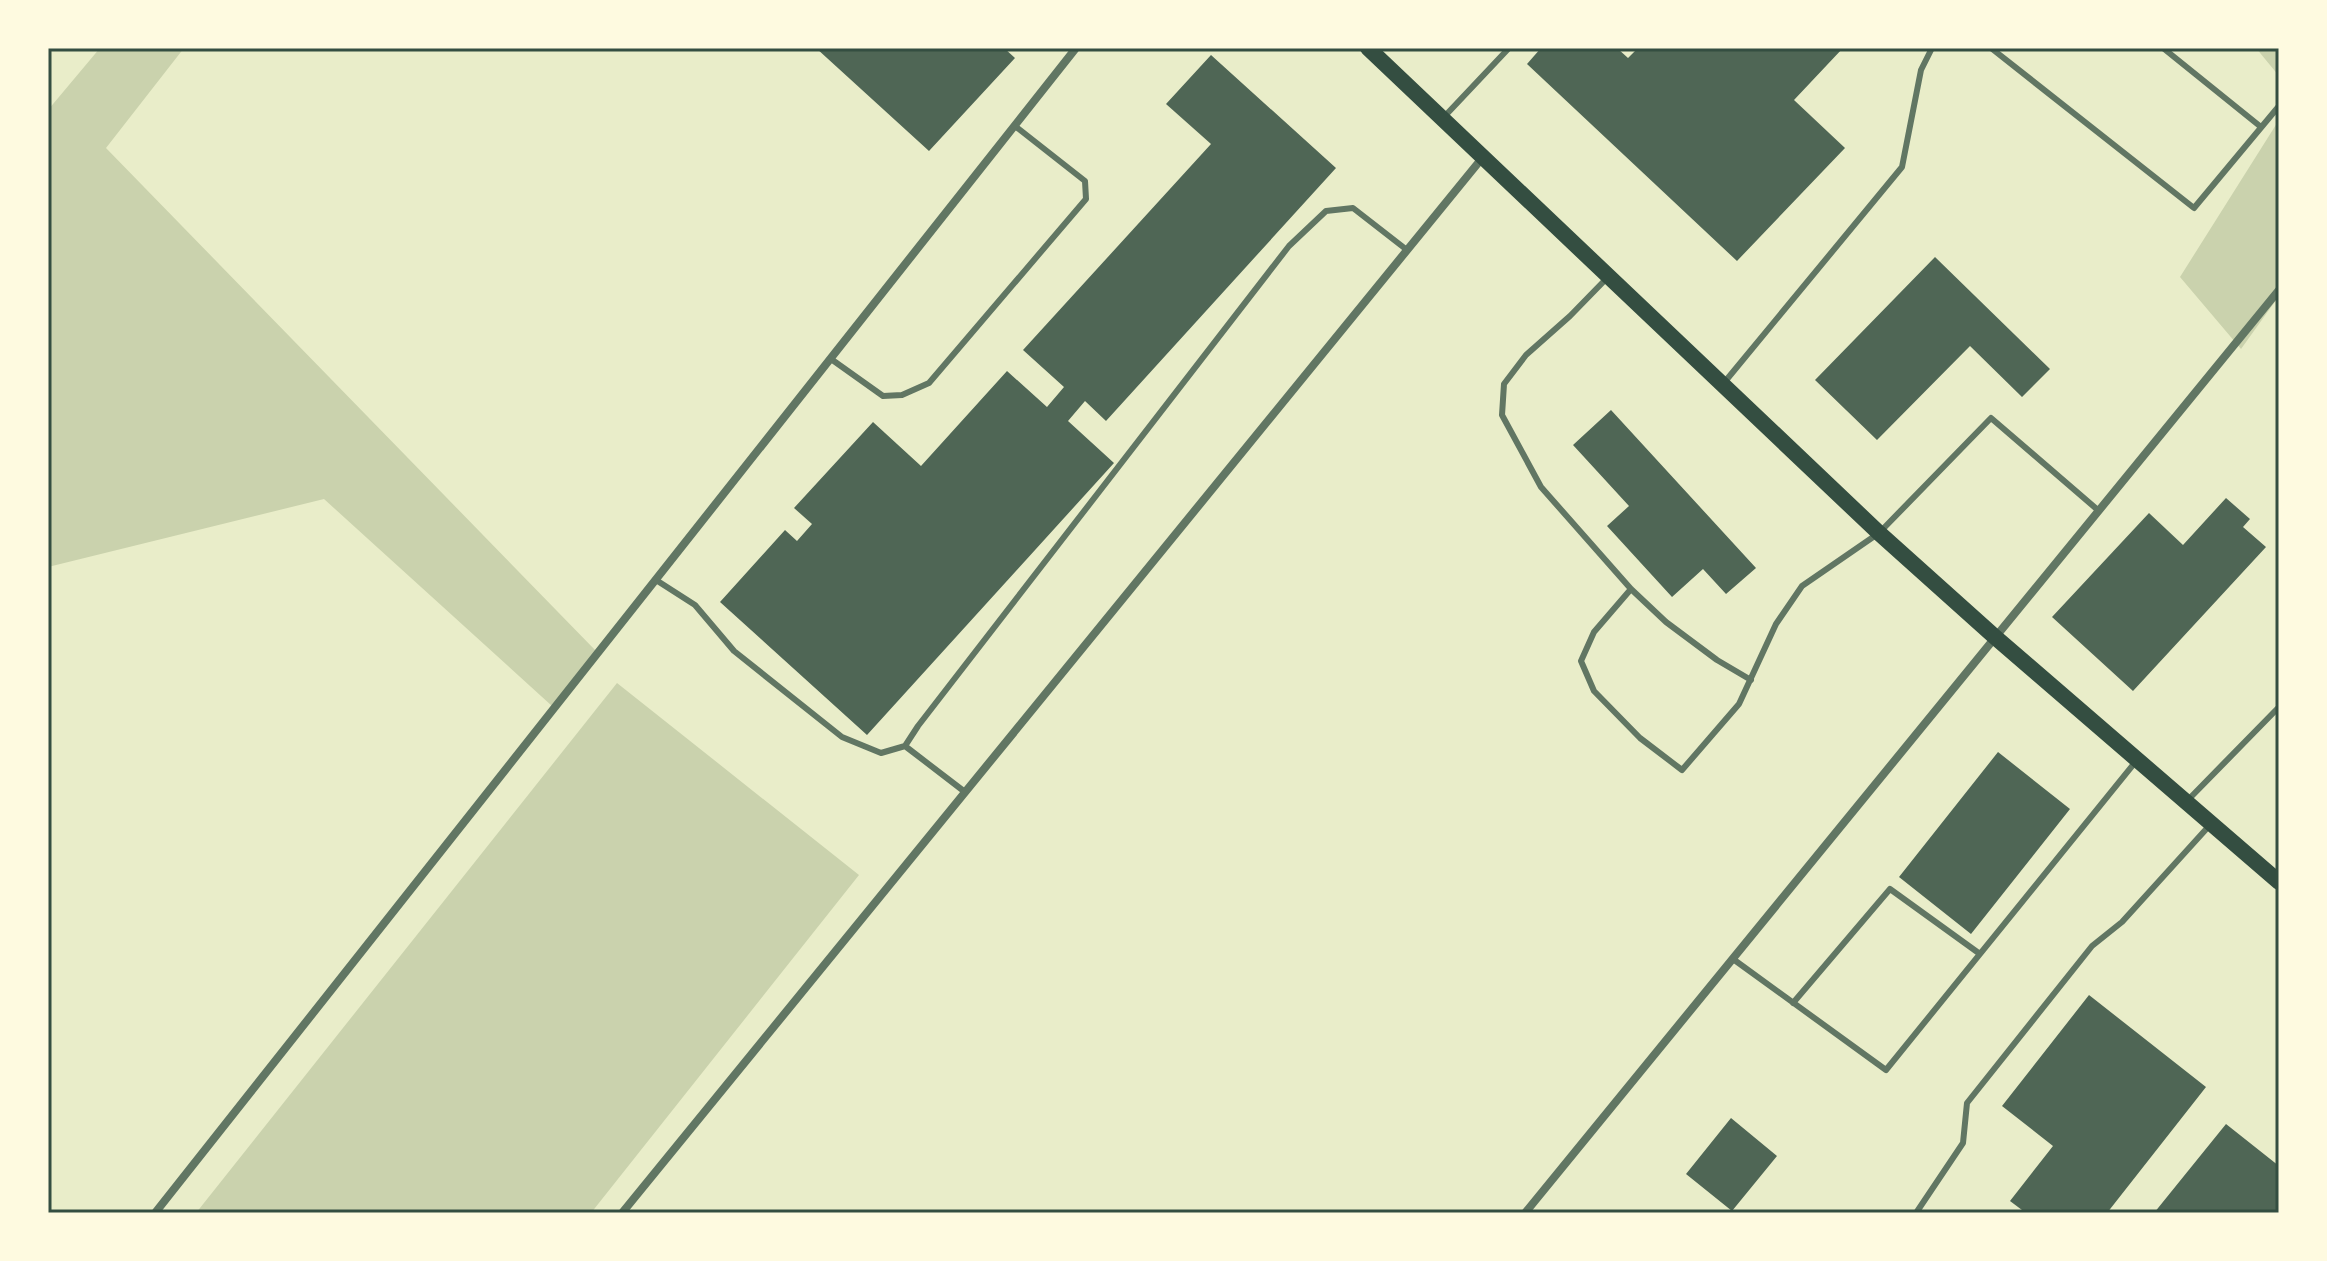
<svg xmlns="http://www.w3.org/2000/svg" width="2327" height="1261" viewBox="0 0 2327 1261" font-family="'Asap Condensed',sans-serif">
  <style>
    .green { fill: #cad2ad }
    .building { fill: #4f6655 }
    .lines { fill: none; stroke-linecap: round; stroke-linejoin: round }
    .service { stroke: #617663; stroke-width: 6 }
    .minor { stroke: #617663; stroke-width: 8 }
    .secondary { stroke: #344e41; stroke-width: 16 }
    .neatline { fill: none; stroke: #344e41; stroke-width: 3 }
  </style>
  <rect width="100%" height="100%" fill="#e9edc9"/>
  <path class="green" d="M100,48h84l-78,100 490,503 -44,55 -228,-207 -276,68v-457z
    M2256,48h23v28z
    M2279,120v176l-38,53 -61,-72z
    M617,683l242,192 -268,338h-395z"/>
  <path class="building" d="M816,48h188l11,10 -86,93z
    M1541,48h76l11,10 10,-10h205l-49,52 51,48 -108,113 -210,-197z
    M1211,55l125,113 -230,253 -21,-20 -17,20 46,42 -247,272 -147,-133 65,-72 12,11 15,-17 -18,-16 79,-86 48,44 86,-95 40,36 17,-20 -41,-37 188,-206 -45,-40z
    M1935,257l115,112 -28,28 -52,-51 -93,94 -62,-60z
    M1611,410l145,158 -30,26 -23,-25 -31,28 -65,-71 22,-20 -56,-61z
    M2226,498l24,21 -7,8 23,20 -133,144 -81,-74 97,-104 34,32z
    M1998,752l72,57 -99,125 -72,-57z
    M2089,995l117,92 -99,126h-81l-16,-12 43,-55 -51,-40z
    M1731,1118l46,38 -45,55 -46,-37z
    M2226,1124l53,42v47h-125z"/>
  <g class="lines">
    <path class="service" d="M1991,48l203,160 85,-102
      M2163,48l98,79
      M1443,118l66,-70
      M1608,277l-38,39 -44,39 -22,29 -2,31 39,72 90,102 35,33 51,38 34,20
      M831,359l52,37 19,-1 27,-12 157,-184 -1,-18 -70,-55
      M1723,384l179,-217 19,-97 11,-22
      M656,580l39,25 39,46 108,86 39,16 24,-7 13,-20 371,-480 37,-35 27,-3 54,42
      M1631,589l-37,43 -13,29 13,30 46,47 42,32 57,-66 37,-80 26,-38 77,-53 112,-115 108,93
      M905,746l60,46
      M2186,802l93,-95
      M1733,959l153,111 251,-310
      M1793,1003l97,-114 90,65
      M1916,1213l47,-70 4,-40 125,-157 30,-24 87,-96"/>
    <path class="minor" d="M155,1213l921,-1165
      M622,1213l861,-1056
      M1525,1213l754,-923"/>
    <path class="secondary" d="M1368,48l511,485 116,104 284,245"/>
  </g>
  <rect width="2327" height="1261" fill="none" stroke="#fefae0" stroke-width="100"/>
  <rect x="50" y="50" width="2227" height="1161" class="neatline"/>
</svg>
